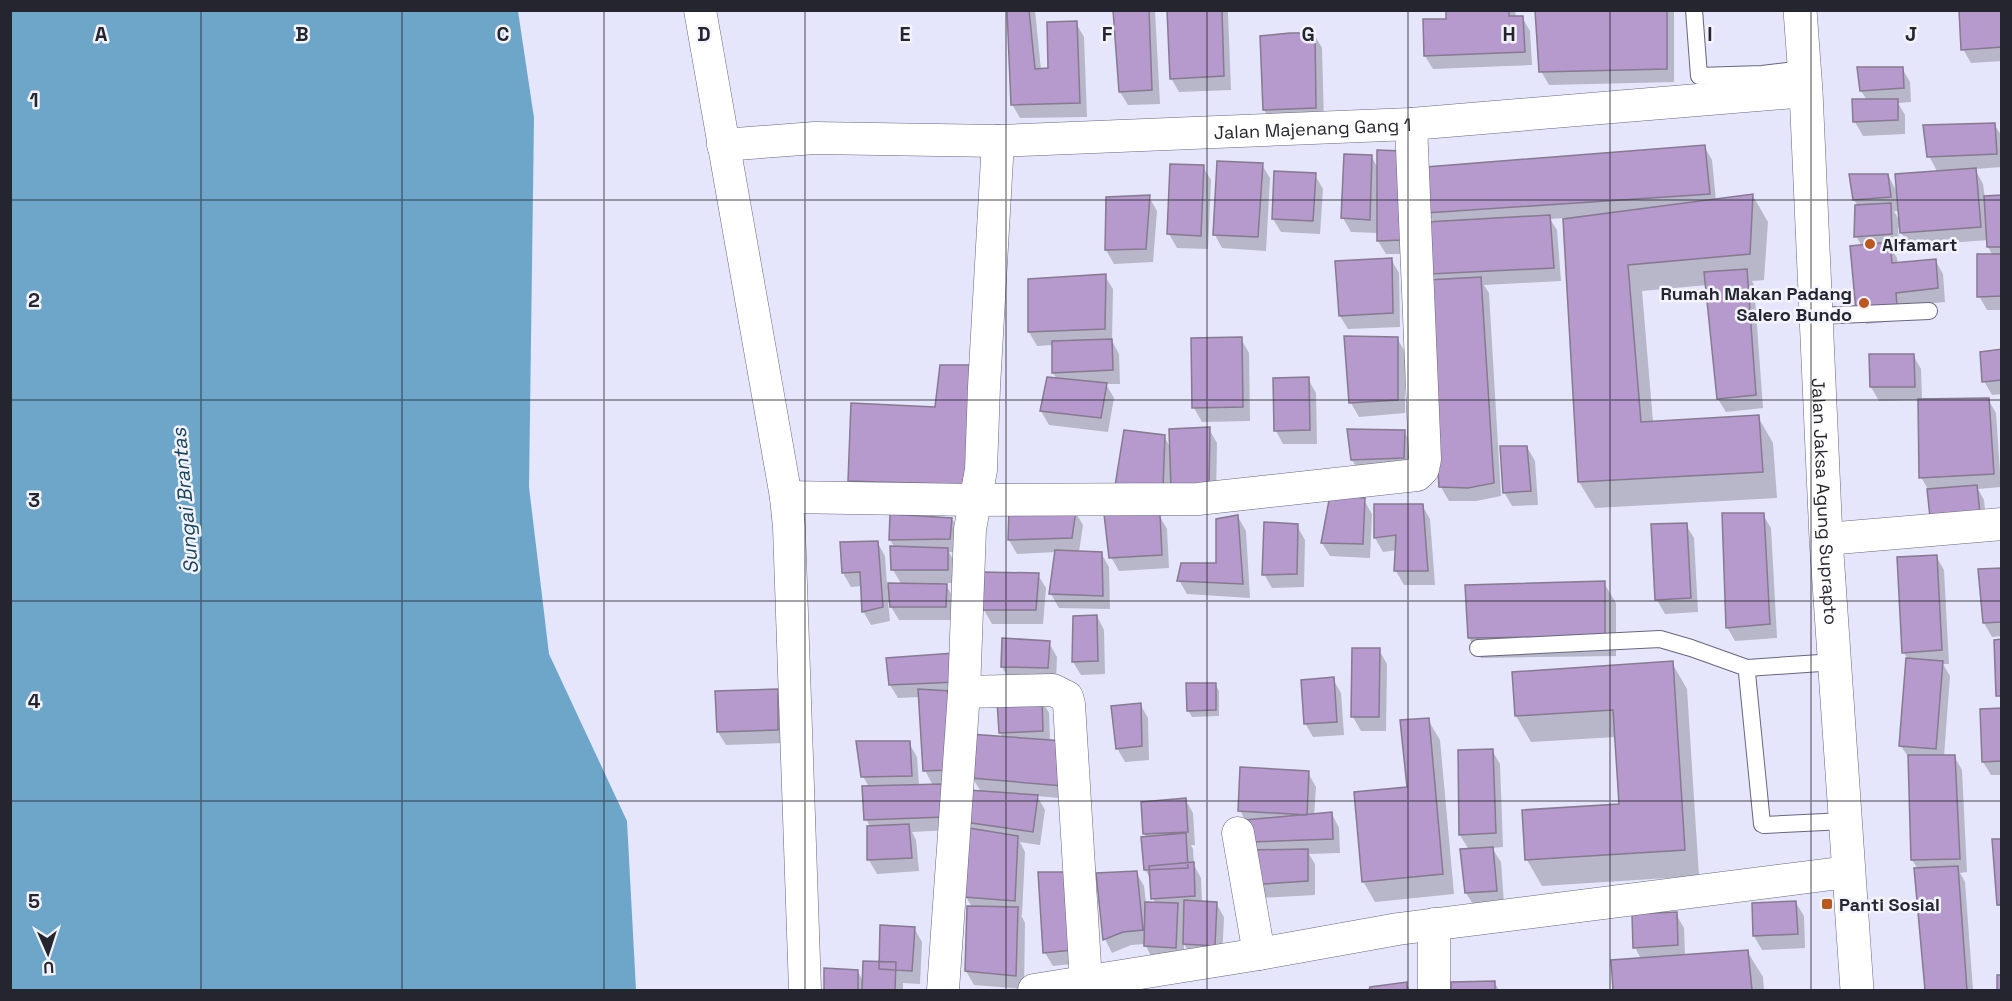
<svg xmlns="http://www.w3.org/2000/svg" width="2012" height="1001" viewBox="0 0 2012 1001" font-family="'Space Grotesk',sans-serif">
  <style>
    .water { fill: #6ea6ca }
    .shadow { fill: #0003; fill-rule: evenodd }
    .building { fill: #b79acd; stroke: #867990; stroke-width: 1.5 }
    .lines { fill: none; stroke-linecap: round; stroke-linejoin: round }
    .lane-casing { stroke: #67667f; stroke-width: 18 }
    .street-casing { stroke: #67667f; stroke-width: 33 }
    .secondary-casing { stroke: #67667f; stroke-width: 34 }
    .lane { stroke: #fff; stroke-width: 16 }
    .street { stroke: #fff; stroke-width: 32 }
    .secondary { stroke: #fff; stroke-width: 33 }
    .grid { fill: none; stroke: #25252f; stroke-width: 1.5; stroke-opacity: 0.55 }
    .poi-dot { fill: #ba581d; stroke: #f3f3ff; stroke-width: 2 }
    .labels { text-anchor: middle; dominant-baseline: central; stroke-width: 5; stroke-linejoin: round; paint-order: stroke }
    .street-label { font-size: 18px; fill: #25252f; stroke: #f3f3ff }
    .poi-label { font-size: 18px; font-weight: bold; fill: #25252f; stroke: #f3f3ff; text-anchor: start }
    .water-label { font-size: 20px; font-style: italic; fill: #16435c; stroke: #f3f3ff }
    .grid-label { font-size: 20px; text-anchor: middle; font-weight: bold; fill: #25252f; stroke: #f3f3ff; stroke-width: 5; stroke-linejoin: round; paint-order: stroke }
  </style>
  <rect width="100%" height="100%" fill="#e5e5fc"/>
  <path class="water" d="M10,11h508l16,107 -5,369 20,167 78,167 9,169h-625z"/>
  <path class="shadow" d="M1008,10h27l6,60h9l26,-47 8,14 3,80 -67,1 -8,-14z
    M1115,10h40l5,94 -32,1 -8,-13z
    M1169,10h58l1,3 3,77 -52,2 -8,-14z
    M1447,10h68l1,7h6l8,14 2,34 -99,4 -8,-13 23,-36z
    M1537,10h137v72l-125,3 -8,-14z
    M2002,10v51l-31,2 -8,-14z
    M1314,34l8,14 2,74 -52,1 -8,-13z
    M1902,68l8,14 1,20 -13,1 7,12v19l-42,2 -8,-14 -1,-22h13l-6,-9z
    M1995,125l7,12v30l-27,2 8,15 2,14 17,-1v113h-15l-8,-14 14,-40 -5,-9v-7l-79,6 -11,-19 1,21h-8l6,10 1,6 37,-4 8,14 2,28 -42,4 1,14 -38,4 -8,-14 4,-64 -6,-10 2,-30 -4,-6 34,-25 10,19 40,-21 -9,-17zM1894,211h6v11z
    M1704,146l8,14 4,41 37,-5 15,26 -4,58 -12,1 2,4 9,123 -37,4 -8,-13 -11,-114 -65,6 11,131 105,-5 15,26 4,55 -182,10 -16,-26 -15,-264 -14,1 7,11 4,51 -77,4 5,8 12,203 -25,5h-27l-8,-14 -5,-206 -4,-8 2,-50 -6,-10z
    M1345,155l26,1 7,12 32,86h-24l-8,-13v-8l-27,-1 -8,-14z
    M1262,165l8,13 -4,73 -44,-3 -7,-13z
    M1203,167l8,13 -3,69 -31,-1 -8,-14z
    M1315,175l8,14 -3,45 -39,-2 -8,-13z
    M1149,197l8,14 -4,51 -39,2 -8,-14 1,-52z
    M1391,259l8,14 1,54 -52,2 -8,-13z
    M1105,276l8,13 -1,52 7,13 1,30h-14l8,14 -6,34 -59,-7 -8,-14 16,-32 -4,-6v-28l-16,1 -8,-14v-52z
    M1397,338l8,14v61l-46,4 -8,-14z
    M1241,339l8,14 1,68 -48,1 -8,-14z
    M2002,351v43l-10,1 -8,-14z
    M1913,355l8,14 1,32 66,-2 8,14 5,74 -23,2 6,11 3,27 -58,-36 -8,-14 -2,-77 -40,1 -8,-14z
    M1308,379l8,14 1,51h-34l-7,-13z
    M937,408l45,97 -121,-4 -12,-20z
    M1209,429l8,14 -1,58 -100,-15 48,-50 7,13z
    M1404,432l8,13v27l-52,1 -8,-13z
    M1527,447l8,14 3,44 -26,1 -8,-14z
    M1364,500l8,14 -2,44 -40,-2 -8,-13z
    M1422,505l8,14 5,66h-31l-8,-14 1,-21 -14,2 -8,-14 1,-32z
    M1075,511l8,14 -4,27 22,1 8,14 1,42 -51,-1 -8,-14 5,-42 -39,2 -8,-14z
    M1159,515l8,14 2,39 -50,3 -8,-14z
    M1763,515l8,13 6,110 -42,3 -8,-14z
    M1238,517l8,14 4,67 -63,-4 -8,-14 39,-16z
    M952,519l8,14 -2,19h-9l6,11v20h-10l9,16 -1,21h-54l-11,-18 2,19 -19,4 -8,-14 -1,-25 -11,1 -8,-14 34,-31 8,14 2,29h15l-9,-15 2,-22 -5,-8z
    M1686,525l8,13 4,74 -33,2 -8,-14 -5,-74z
    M1297,526l8,14 -1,47 -32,1 -8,-14z
    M1936,556l8,14 5,94h-6l7,12 -6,80h10l8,14 5,102 -7,1 5,9 8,108h-47l-10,-121h2l-6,-9 -2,-101 -10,-14 8,-86 -4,-6z
    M2002,569v67l-10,1 -8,-14z
    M1038,575l8,13 -3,36h-51l-8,-14z
    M1604,583l12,20v53l-135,2 -12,-20 -2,-52z
    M1097,616l7,14 1,44 -24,1 -8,-13z
    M1049,643l8,14 -1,24h-46l-8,-14z
    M1379,650l8,14 -1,67h-25l-8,-14z
    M953,654l4,129 -17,1 9,15 2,31 -39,2 4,8 3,31 -42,3 -8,-14v-32h2l-5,-9 3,-32 -6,-11 46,-33 8,14 2,29h14l-8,-16 -5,-73 -22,1 -8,-13z
    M1672,663l15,26 12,187 -157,10 -15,-26 94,-55 -5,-68 -85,5 -15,-26z
    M1333,679l8,14 3,42 -31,2 -8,-14z
    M1215,684l4,7v25l-27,1 -4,-7z
    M777,690l8,14v39l-59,2 -8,-13z
    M1041,699l8,14 1,29 20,57 -33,-3 8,14 -5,35 -20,-3 5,10 -3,63h-1l4,8 -1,66 -50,-4 -8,-14 6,-64 -6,-10v-75l15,-30 -9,-15 32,-38 -4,-6 -1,-31z
    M1140,704l8,14 1,42 -24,2 -8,-14z
    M2002,709v66h-11l-8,-13z
    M1428,720l12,20 14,154 -79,8 -12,-21 45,-93z
    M1492,750l8,14 3,83 -11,1 9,14 3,42 -30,2 -8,-13 3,-43 -9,-15v-83z
    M1308,773l8,14 -2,29 18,-2 7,14 1,25 -31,1 6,10v31l-56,3 -12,-74 -7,-14z
    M1185,799l8,14 2,32h-4l2,4 1,16 7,13 1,24 14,1 8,14 -2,42 -30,-1 -8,-14v17l-31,-1 -8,-16 -14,1 -19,8 -7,-14 31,-67 8,14 2,17 10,1 -3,-6 -2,-18 -6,-11 2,-31 -3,-4z
    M1040,874l40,89 -27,3 -8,-13z
    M1796,903l8,13 1,32 -43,2 -8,-14v-32z
    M1676,914l8,14 1,28 62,-5 16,26 1,13h-150l-1,-29 28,-2 -6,-12z
    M914,928l8,14 -2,42 -17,-1v7h-77v-20l32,2 6,11z
    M1494,982l5,8h-47v-7z
    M1406,983l4,7h-39v-2z"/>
  <path class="building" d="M1007,10h22l6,59 13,-1 -1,-46 30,-1 3,82 -69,2z
    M1113,10h36l3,80 -33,2z
    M1167,10h55l2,66 -54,3z
    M1446,10h63v6h14l2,36 -101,4 -1,-37h23z
    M1535,10h132v59l-128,3z
    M1959,10h43v37l-41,3z
    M1290,33h25l1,75 -53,2 -3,-74z
    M1857,67h46l1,21 -44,3z
    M1852,99h46v21l-45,2z
    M1995,123l2,31 -70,3 -4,-32z
    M1705,145l5,49 -284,19v-46z
    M1377,150l26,1v89l-26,1z
    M1344,154l28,1 -2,65 -29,-2z
    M1217,161l46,2 -5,74 -45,-2z
    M1170,164l34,1 -3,71 -34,-2z
    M1976,168l5,59 -81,6 -5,-59z
    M1274,171l42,2 -3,48 -41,-2z
    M1849,174h39l3,23 -38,3z
    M1753,194l-3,60 -122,11 13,157 118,-7 4,57 -185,10 -15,-263z
    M1150,195l-4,54 -41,1 1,-53z
    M2002,195v52h-15l-3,-51z
    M1891,203l1,31 -38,3 1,-32z
    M1550,215l4,53 -124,6 -3,-52z
    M1890,242l2,21 44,-4 2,29 -42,5 1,13 -41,5 -6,-65z
    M1977,254h25v42l-25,1z
    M1392,258l1,55 -54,3 -4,-55z
    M1747,269l9,126 -39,4 -13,-127z
    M1106,274l-1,55 -77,3v-53z
    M1481,277l13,206 -26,5 -29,-1 -12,-207z
    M1344,336l54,1v63l-49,3z
    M1242,337l1,70 -51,1 -1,-70z
    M1112,339l1,31 -61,3v-32z
    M2002,349v31l-20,2 -2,-30z
    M1869,354h45l1,33h-45z
    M940,365h40l-9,120 -123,-4 3,-78 84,4z
    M1047,377l60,6 -6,35 -61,-7z
    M1309,377l1,53 -36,1 -1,-53z
    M1989,398l5,76 -75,4 -1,-79z
    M1210,427l-1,60 -38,1 -2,-59z
    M1347,429l58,1 -1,28 -53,2z
    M1124,430l41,5 -2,53 -48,-2z
    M1500,446h27l4,45 -28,2z
    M1977,485l3,28 -50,4 -3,-28z
    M1330,495l35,3 -2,46 -42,-1z
    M1374,504h49l5,67h-34l2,-36 -22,3z
    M1009,508l67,2 -4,28 -64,2z
    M1722,513h42l6,111 -44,4z
    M890,514l62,4 -2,21 -61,1z
    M1104,514h56l2,41 -53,3z
    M1238,515l5,69 -66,-3 4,-18h35v-44z
    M1264,522l34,2 -1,50 -35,1z
    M1687,523l4,75 -36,2 -4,-76z
    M878,541l5,66 -21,5 -2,-40 -18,1 -2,-31z
    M890,546l58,2v22h-57z
    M1055,550l47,2 1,44 -54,-2z
    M1937,555l5,95 -40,3 -5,-96z
    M2002,568v54l-19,1 -5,-54z
    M982,572l57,1 -3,37h-54z
    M1605,581v55l-137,2 -3,-53z
    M888,583l59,1 -1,23h-56z
    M1097,615l1,46 -26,1 1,-46z
    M1002,638l48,3 -2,27 -47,-1z
    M2002,639v57h-6l-2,-56z
    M1352,648h28l-1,69h-28z
    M954,653l2,29 -67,3 -3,-27z
    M1906,658l37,3 -7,88 -37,-3z
    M1673,661l12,189 -160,10 -3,-50 97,-6 -6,-94 -98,6 -3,-44z
    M1334,677l3,45 -33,2 -3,-44z
    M1186,683h30v27l-29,1z
    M778,689v41l-61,2 -2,-41z
    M918,689l32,2v79l-27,1z
    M1042,698l1,33 -44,2 -2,-32z
    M1141,703l1,43 -26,3 -5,-43z
    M2002,708v53l-20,1 -2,-53z
    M1429,718l14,156 -81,8 -8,-90 53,-5 -7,-67z
    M969,734l95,7 -1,45 -92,-8z
    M856,741h54l2,35 -51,1z
    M1493,749l3,84 -37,2 -1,-85z
    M1908,755h47l5,104 -49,1z
    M1240,767l69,4 -2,44 -69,-4z
    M942,784l2,33 -80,3 -2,-34z
    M968,790l70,5 -5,37 -68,-10z
    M1186,798l2,34 -45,2 -2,-32z
    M1332,812l1,27 -84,3 -4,-22z
    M909,824l3,34 -45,2v-34z
    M963,827l55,9 -3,65 -51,-4z
    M1186,833l2,35 -44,2 -3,-33z
    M1992,839h10v66h-5z
    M1493,847l4,44 -32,2 -5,-44z
    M1308,849v32l-58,4v-35z
    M1194,862l1,34 -44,3 -2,-33z
    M1958,866l9,124h-42l-11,-122z
    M1137,871l6,59 -20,2 -20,8 -7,-67z
    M1038,872h31l4,78 -30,3z
    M1184,900l33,2 -2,44 -32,-2z
    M1796,901l2,33 -45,2 -1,-33z
    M1145,902l33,1 -2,45 -32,-2z
    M967,906l51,1 -2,69 -51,-5z
    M1677,912l1,33 -45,3 -1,-34z
    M880,925l35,2 -3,44 -33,-2z
    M1748,950l4,40h-139l-2,-30z
    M863,961l33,1 -1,28h-33z
    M824,968l34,2v20h-34z
    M1997,975h5v15h-5z
    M1495,981v9h-44v-8z
    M1407,982v8h-38l1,-3z"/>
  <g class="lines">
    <defs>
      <path id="lane" d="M1694,10l5,66 63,-2 42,-5
        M1817,316l112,-5
        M1478,648l182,-9 31,9 56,20
        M1835,662l-88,6v5l15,151 2,1 81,-4"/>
      <g id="street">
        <path d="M700,10l86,487 3,30 16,463"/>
        <path id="s1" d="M723,145l92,-7 183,3 413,-17 395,-33"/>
        <path d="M786,497l189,3 223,-1 219,-24 6,-6 2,-10 -14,-335"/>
        <path d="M1826,539l176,-15"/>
        <path d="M964,692l89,-2 14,7 2,7 17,278"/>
        <path d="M1238,833l21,121"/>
        <path d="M1434,924v66"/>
        <path d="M943,990l21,-298 6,-163 11,-59 3,-83 14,-246"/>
        <path d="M1034,990l225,-36 139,-25 450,-57"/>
      </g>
      <g id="secondary">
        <path id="s2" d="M1800,10l6,81 20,448 31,451"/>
      </g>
    </defs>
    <use href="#lane" class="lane-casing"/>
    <use href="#street" class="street-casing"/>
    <use href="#secondary" class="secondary-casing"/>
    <use href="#lane" class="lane"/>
    <use href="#street" class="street"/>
    <use href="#secondary" class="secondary"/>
  </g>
  <path class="grid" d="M201,10v980M402,10v980M604,10v980M805,10v980M1006,10v980M1207,10v980M1408,10v980M1610,10v980M1811,10v980M10,200h1992M10,400h1992M10,601h1992M10,801h1992"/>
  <g class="poi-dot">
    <circle cx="1870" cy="244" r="6"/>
    <circle cx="1864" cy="303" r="6"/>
    <rect x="1821" y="898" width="12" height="12" rx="3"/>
  </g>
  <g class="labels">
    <g class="street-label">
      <text stroke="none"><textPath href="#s1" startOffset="590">Jalan Majenang Gang 1</textPath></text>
      <text stroke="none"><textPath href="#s2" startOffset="492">Jalan Jaksa Agung Suprapto</textPath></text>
    </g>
    <g class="poi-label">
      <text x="1882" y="244">Alfamart</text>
      <text x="1852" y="293" text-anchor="end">Rumah Makan Padang<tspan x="1852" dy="21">Salero Bundo</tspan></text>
      <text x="1839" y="904">Panti Sosial</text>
    </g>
    <g class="water-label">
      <text transform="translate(185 501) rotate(-95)">Sungai Brantas</text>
    </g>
  </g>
  <g class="grid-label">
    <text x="101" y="41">A</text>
    <text x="302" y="41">B</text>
    <text x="503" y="41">C</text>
    <text x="704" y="41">D</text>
    <text x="905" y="41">E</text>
    <text x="1107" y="41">F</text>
    <text x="1308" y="41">G</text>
    <text x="1509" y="41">H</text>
    <text x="1710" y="41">I</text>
    <text x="1911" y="41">J</text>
    <text x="34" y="107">1</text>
    <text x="34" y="307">2</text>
    <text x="34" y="507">3</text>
    <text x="34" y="708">4</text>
    <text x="34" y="908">5</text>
  </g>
  <rect width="2012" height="1001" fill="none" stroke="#25252f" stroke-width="24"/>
  <g transform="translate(48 953) rotate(177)" stroke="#f3f3ff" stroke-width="4.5" paint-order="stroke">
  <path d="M0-4.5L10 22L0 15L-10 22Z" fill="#25252f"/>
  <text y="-9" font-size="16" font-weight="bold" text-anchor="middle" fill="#25252f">U</text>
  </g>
</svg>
